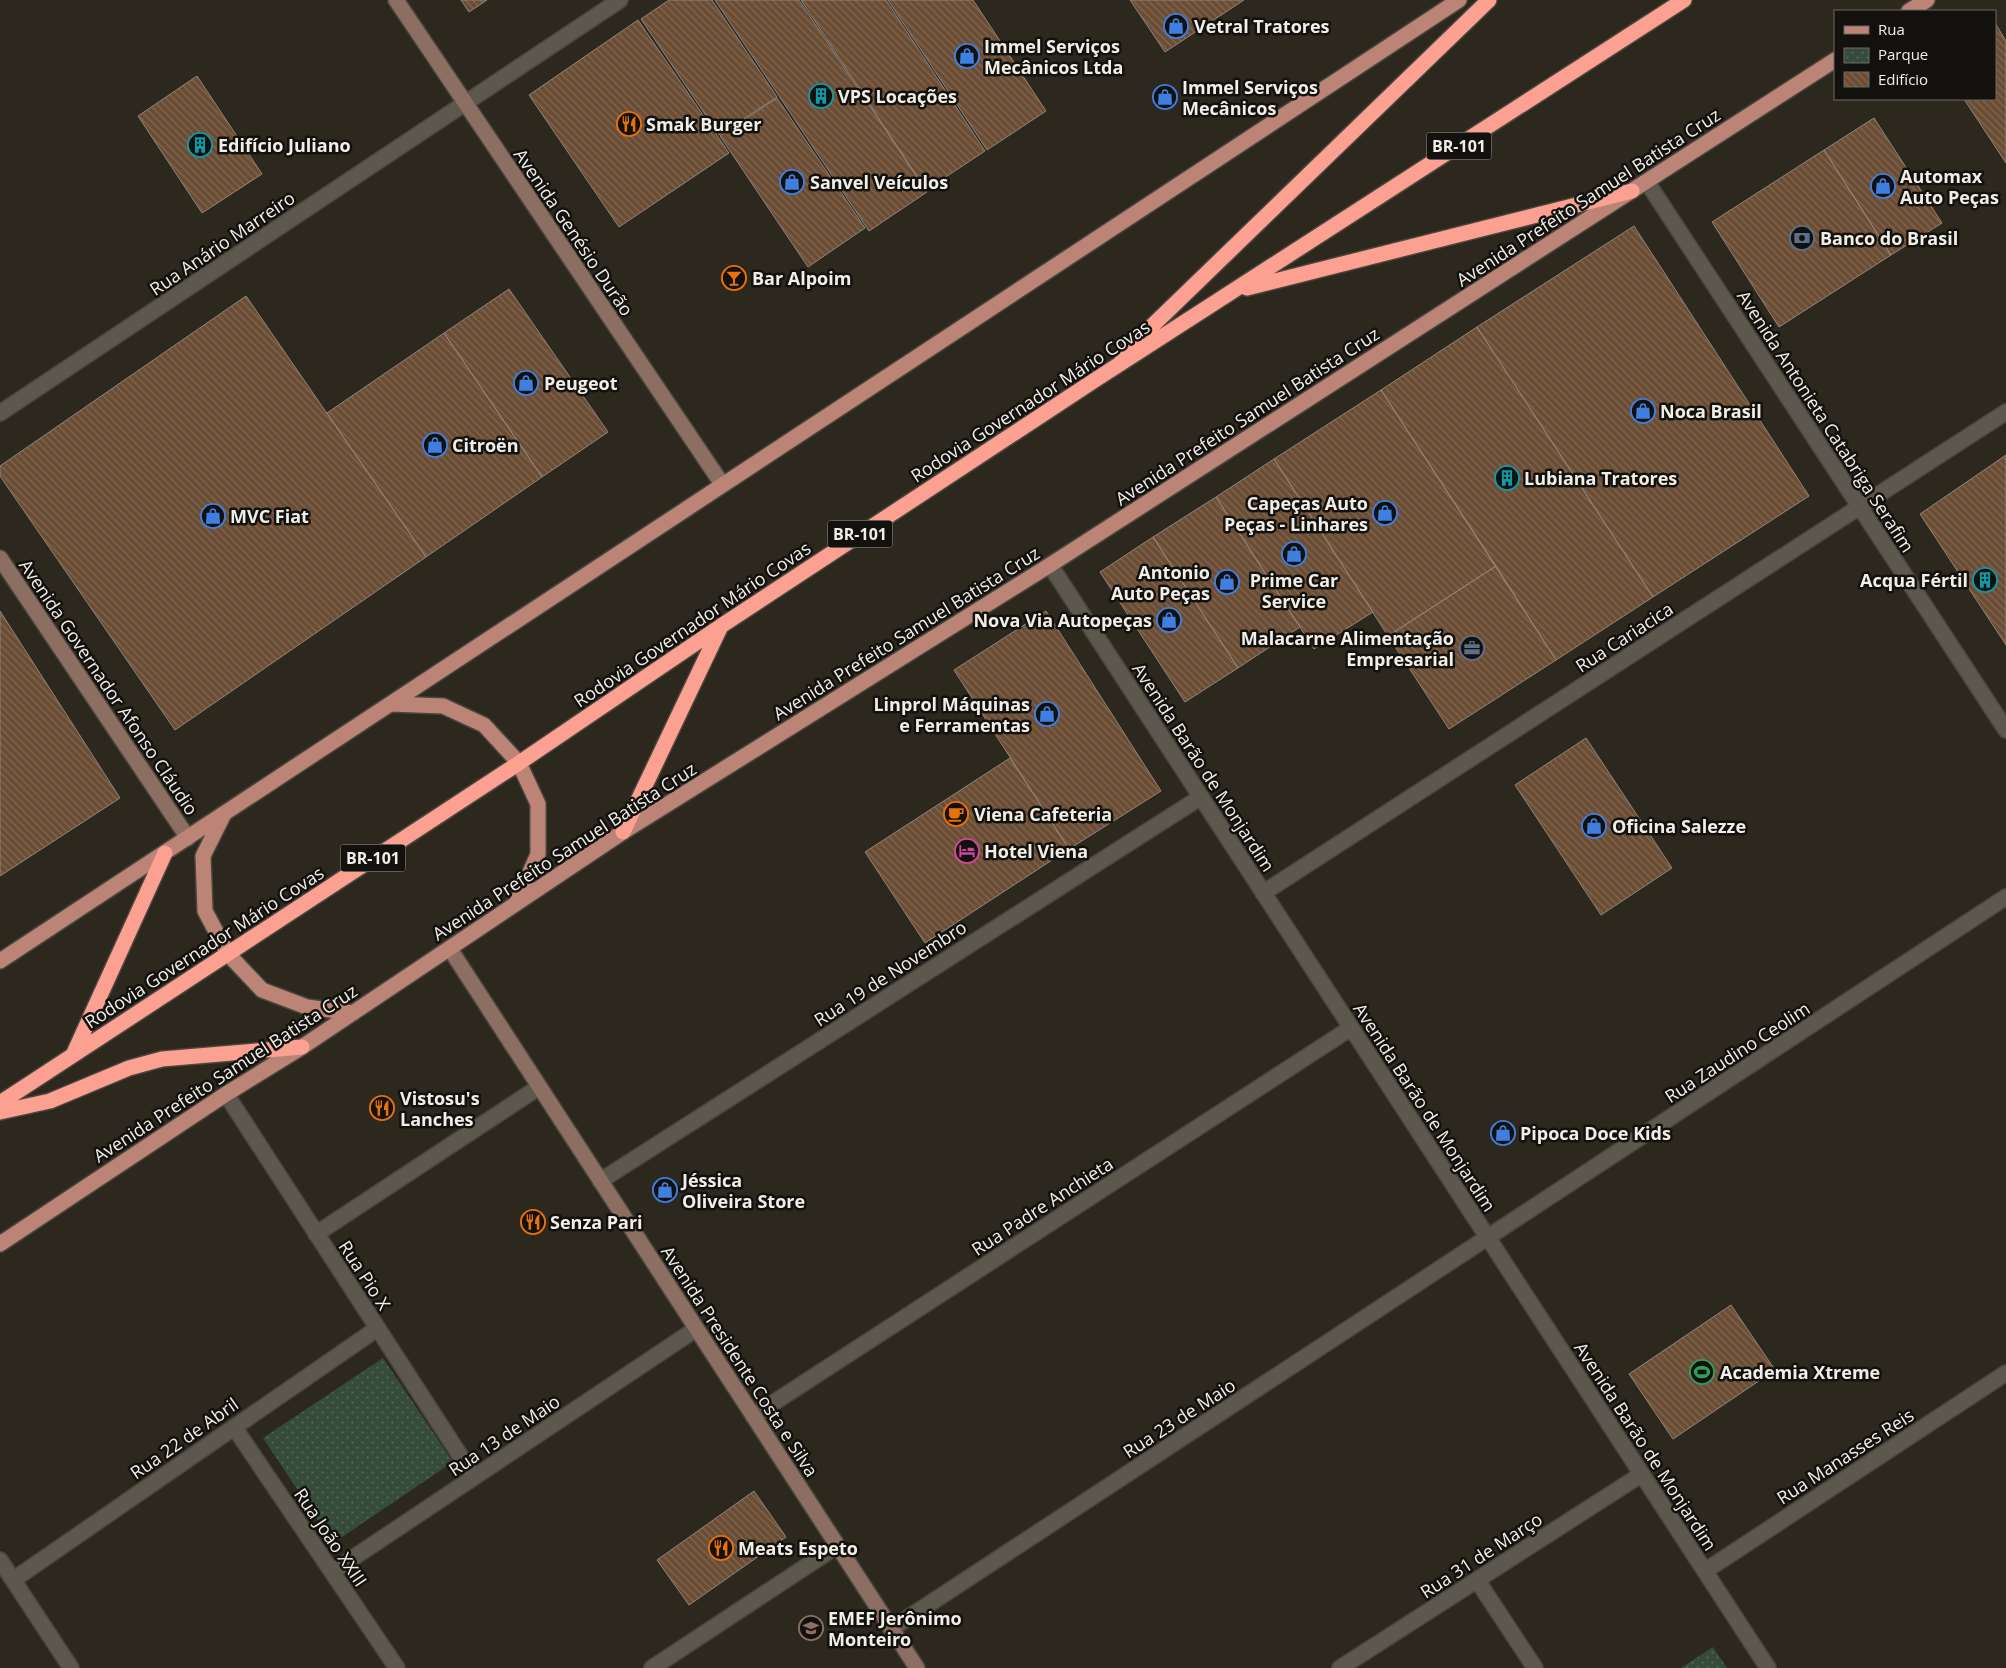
<svg xmlns="http://www.w3.org/2000/svg" width="2006" height="1668" viewBox="0 0 2006 1668" font-family="'Open Sans',sans-serif">
  <style>
    .park { fill: url(#park-dots) }
    .building { fill: url(#building-back-hatch); stroke: #90847c }
    .lines { fill: none; stroke-linecap: round; stroke-linejoin: round }
    .street-casing { stroke: #4a463e; stroke-width: 18 }
    .secondary-casing { stroke: #4a463e; stroke-width: 18 }
    .primary-casing { stroke: #4a463e; stroke-width: 18 }
    .highway-casing { stroke: #4a463e; stroke-width: 18 }
    .street { stroke: #5d584d; stroke-width: 15 }
    .secondary { stroke: #8d6e62; stroke-width: 15 }
    .primary { stroke: #bc8476; stroke-width: 15 }
    .highway { stroke: #fca192; stroke-width: 15 }
    .labels { text-anchor: middle; dominant-baseline: central; stroke-width: 5; stroke-linejoin: round; paint-order: stroke }
    .shield { fill: #13110d; stroke: #aeaca6; stroke-width: 1 }
    .shield-label { font-size: 16px; font-weight: bold; fill: #f1eee8 }
    .poi-label { font-size: 18px; font-weight: bold; fill: #f1eee8; stroke: #13110d; text-anchor: start }
    .street-label { font-size: 18px; fill: #f1eee8; stroke: #13110d }
  </style>
  <defs>
    <pattern id="park-dots" width="8" height="8" patternUnits="userSpaceOnUse" patternTransform="scale(1.25)"><rect width="8" height="8" fill="#364c3a"/><path d="M2 2h.1M6 6h.1" fill="none" stroke="#546656" stroke-width="1.8" stroke-linecap="round"/></pattern>
    <pattern id="building-back-hatch" width="6" height="6" patternUnits="userSpaceOnUse" patternTransform="scale(1.25)"><rect width="6" height="6" fill="#6b4d35"/><path d="M-1 5l2 2M0 0l6 6M5-1l2 2" fill="none" stroke="#816752"/></pattern>
  </defs>
  <rect width="100%" height="100%" fill="#2d281e"/>
  <path class="park" d="M383,1358l70,104 -120,81 -70,-105z
    M1713,1647l14,21h-46z"/>
  <path class="building" d="M461,0h26l-18,12z
    M669,0h43l65,97 -58,38 -78,-116z
    M715,0h84l128,192 -58,39z
    M801,0h85l99,151 -59,39z
    M888,0h85l73,111 -59,39z
    M1130,0h114l-79,52z
    M638,20l91,133 -110,74 -90,-132z
    M1995,23l11,18v122l-42,-64h31z
    M197,76l65,98 -60,39 -64,-97z
    M777,98l88,130 -57,39 -88,-131z
    M1874,118l68,105 -51,32 -67,-105z
    M1824,150l67,105 -112,72 -67,-105z
    M1634,226l175,270 -156,101 -176,-270z
    M509,289l99,143 -66,45 -98,-144z
    M246,296l180,261 -251,173 -175,-254v-10z
    M1477,327l176,270 -97,63 -175,-270z
    M444,333l98,144 -116,80 -99,-144z
    M1381,390l115,176 -108,70 -114,-177z
    M2006,455v190l-86,-131z
    M1274,459l99,153 -59,37 -98,-152z
    M1216,497l84,130 -62,41 -85,-131z
    M1153,537l85,131 -53,34 -85,-130z
    M1496,566l60,94 -107,69 -61,-93z
    M0,611l120,187 -120,78z
    M1046,611l115,180 -92,58 -115,-179z
    M1586,738l86,130 -71,47 -86,-130z
    M1010,758l59,91 -144,94 -60,-91z
    M1731,1305l44,65 -102,69 -44,-65z
    M754,1491l32,46 -97,68 -32,-45z"/>
  <g class="lines">
    <defs>
      <path id="street" d="M1647,182l359,548
        M0,413l620,-413
        M1050,565l718,1103
        M1263,893l743,-481
        M226,1094l248,383
        M600,1181l601,-384
        M316,1234l223,-147
        M753,1416l598,-388
        M234,1427l163,241
        M0,1560l71,108
        M1705,1571l301,-198
        M332,1572l364,-243
        M13,1580l365,-252
        M1477,1580l58,88
        M891,1629l1115,-732
        M652,1668l185,-122
        M1340,1668l302,-194"/>
      <path id="secondary" d="M396,0l326,484
        M0,558l188,280
        M450,949l467,719"/>
      <path id="primary" d="M1909,11l18,-11
        M391,704l52,2 41,19 35,38 19,41v50l-22,50
        M224,814l-21,42 2,55 23,43 34,36 45,17 46,6
        M0,961l1459,-961
        M0,1244l226,-150 76,-47 321,-215 427,-267 785,-505"/>
      <path id="highway" d="M1247,288l385,-97
        M1122,355l367,-355
        M623,832l98,-206
        M73,1055l92,-202
        M0,1103l519,-340 202,-137 377,-248 586,-378
        M0,1112l50,-11 79,-33 33,-9 140,-12"/>
    </defs>
    <use href="#street" class="street-casing"/>
    <use href="#secondary" class="secondary-casing"/>
    <use href="#primary" class="primary-casing"/>
    <use href="#highway" class="highway-casing"/>
    <use href="#street" class="street"/>
    <use href="#secondary" class="secondary"/>
    <use href="#primary" class="primary"/>
    <use href="#highway" class="highway"/>
  </g>
  <defs>
    <symbol id="shop-ring" viewBox="-11 -11 22 22"><circle r="9.5" fill="#13110d" stroke="#3f7fe0" stroke-width="1.5"/><path d="M-5-2.5h2.3a2.7 3.5 0 0 1 5.4 0H5L5.5 6h-11ZM-1.5-2.5h3a1.5 2.3 0 0 0-3 0Z" fill="#3f7fe0"/></symbol>
    <symbol id="building-ring" viewBox="-11 -11 22 22"><circle r="9.5" fill="#13110d" stroke="#0f9aa8" stroke-width="1.5"/><path d="M-4-6H4V6H1V3H-1V6H-4ZM-2.5-4.3h1.7v1.8h-1.7ZM.8-4.3h1.7v1.8H.8ZM-2.5-1h1.7V.8h-1.7ZM.8-1h1.7V.8H.8Z" fill="#0f9aa8"/></symbol>
    <symbol id="restaurant-ring" viewBox="-11 -11 22 22"><circle r="9.5" fill="#13110d" stroke="#e8710a" stroke-width="1.5"/><path d="M-5-6h1v4h1v-4h1v4h1v-4h1v5L-1.5 .5V6h-2V.5L-5-1ZM5-6V6H3V1.5H1.5Q1.5-4 5-6Z" fill="#e8710a"/></symbol>
    <symbol id="bank-ring" viewBox="-11 -11 22 22"><circle r="9.5" fill="#13110d" stroke="#5c6f8a" stroke-width="1.5"/><path d="M-6-4H6V4H-6ZM0-2.3a2.3 2.3 0 1 0 0 4.6a2.3 2.3 0 1 0 0-4.6Z" fill="#5c6f8a"/></symbol>
    <symbol id="bar-ring" viewBox="-11 -11 22 22"><circle r="9.5" fill="#13110d" stroke="#e8710a" stroke-width="1.5"/><path d="M-6-5H6L.8 .8V4.5H3.5V6h-7V4.5H-.8V.8Z" fill="#e8710a"/></symbol>
    <symbol id="office-ring" viewBox="-11 -11 22 22"><circle r="9.5" fill="#13110d" stroke="#5c6f8a" stroke-width="1.5"/><path d="M-6-3h4V-5.5h4V-3h4V5H-6ZM-1-4.5V-3h2v-1.5ZM-6 0V1H6V0Z" fill="#5c6f8a"/></symbol>
    <symbol id="cafe-ring" viewBox="-11 -11 22 22"><circle r="9.5" fill="#13110d" stroke="#e8710a" stroke-width="1.5"/><path d="M-5.5-4.5H6V0H3Q3 3.5 0 3.5H-2.5Q-5.5 3.5-5.5 0ZM3-3.2v2h1.7v-2ZM-6 4.5H4V6H-6Z" fill="#e8710a"/></symbol>
    <symbol id="hotel-ring" viewBox="-11 -11 22 22"><circle r="9.5" fill="#13110d" stroke="#d1479c" stroke-width="1.5"/><path d="M-6-4.5h1.5V1H6V5H4.5V3h-9V5H-6ZM-4 0a1.8 1.8 0 1 1 3.6 0ZM.5 0V-2.5h3Q6-2.5 6 0Z" fill="#d1479c"/></symbol>
    <symbol id="stadium-ring" viewBox="-11 -11 22 22"><circle r="9.5" fill="#13110d" stroke="#2e9e5b" stroke-width="1.5"/><path d="M0-5a6.5 5 0 1 0 0 10a6.5 5 0 1 0 0-10ZM-3.5-1.8h7v3.6h-7Z" fill="#2e9e5b"/></symbol>
    <symbol id="school-ring" viewBox="-11 -11 22 22"><circle r="9.5" fill="#13110d" stroke="#8d6e63" stroke-width="1.5"/><path d="M0-5L7-2L0 1L-7-2ZM-4 1L0 2.5L4 1V4Q0 6-4 4Z" fill="#8d6e63"/></symbol>
  </defs>
  <g fill-rule="evenodd">
    <use href="#shop-ring" x="1162" y="12" width="28" height="28"/>
    <use href="#shop-ring" x="953" y="42" width="28" height="28"/>
    <use href="#building-ring" x="807" y="82" width="28" height="28"/>
    <use href="#shop-ring" x="1151" y="83" width="28" height="28"/>
    <use href="#restaurant-ring" x="615" y="110" width="28" height="28"/>
    <use href="#building-ring" x="186" y="131" width="28" height="28"/>
    <use href="#shop-ring" x="778" y="168" width="28" height="28"/>
    <use href="#shop-ring" x="1869" y="172" width="28" height="28"/>
    <use href="#bank-ring" x="1788" y="224" width="28" height="28"/>
    <use href="#bar-ring" x="720" y="264" width="28" height="28"/>
    <use href="#shop-ring" x="512" y="369" width="28" height="28"/>
    <use href="#shop-ring" x="1629" y="397" width="28" height="28"/>
    <use href="#shop-ring" x="421" y="431" width="28" height="28"/>
    <use href="#building-ring" x="1493" y="464" width="28" height="28"/>
    <use href="#shop-ring" x="1371" y="499" width="28" height="28"/>
    <use href="#shop-ring" x="199" y="502" width="28" height="28"/>
    <use href="#shop-ring" x="1280" y="540" width="28" height="28"/>
    <use href="#building-ring" x="1971" y="566" width="28" height="28"/>
    <use href="#shop-ring" x="1213" y="568" width="28" height="28"/>
    <use href="#shop-ring" x="1155" y="606" width="28" height="28"/>
    <use href="#office-ring" x="1458" y="634" width="28" height="28"/>
    <use href="#shop-ring" x="1033" y="700" width="28" height="28"/>
    <use href="#cafe-ring" x="942" y="800" width="28" height="28"/>
    <use href="#shop-ring" x="1580" y="812" width="28" height="28"/>
    <use href="#hotel-ring" x="953" y="837" width="28" height="28"/>
    <use href="#restaurant-ring" x="368" y="1094" width="28" height="28"/>
    <use href="#shop-ring" x="1489" y="1119" width="28" height="28"/>
    <use href="#shop-ring" x="651" y="1176" width="28" height="28"/>
    <use href="#restaurant-ring" x="519" y="1208" width="28" height="28"/>
    <use href="#stadium-ring" x="1688" y="1358" width="28" height="28"/>
    <use href="#restaurant-ring" x="707" y="1534" width="28" height="28"/>
    <use href="#school-ring" x="797" y="1614" width="28" height="28"/>
  </g>
  <g class="labels">
    <g class="shield">
      <rect x="1426.5" y="132.5" width="65" height="27" rx="4"/>
      <rect x="827.5" y="520.5" width="65" height="27" rx="4"/>
      <rect x="340.5" y="844.5" width="65" height="27" rx="4"/>
    </g>
    <g class="shield-label">
      <text x="1459" y="146">BR-101</text>
      <text x="860" y="534">BR-101</text>
      <text x="373" y="858">BR-101</text>
    </g>
    <g class="poi-label">
      <text x="1194" y="26">Vetral Tratores</text>
      <text x="984" y="46">Immel Serviços<tspan x="984" dy="21">Mecânicos Ltda</tspan></text>
      <text x="1182" y="87">Immel Serviços<tspan x="1182" dy="21">Mecânicos</tspan></text>
      <text x="838" y="96">VPS Locações</text>
      <text x="646" y="124">Smak Burger</text>
      <text x="218" y="145">Edifício Juliano</text>
      <text x="1900" y="176">Automax<tspan x="1900" dy="21">Auto Peças</tspan></text>
      <text x="810" y="182">Sanvel Veículos</text>
      <text x="1820" y="238">Banco do Brasil</text>
      <text x="752" y="278">Bar Alpoim</text>
      <text x="544" y="383">Peugeot</text>
      <text x="1660" y="411">Noca Brasil</text>
      <text x="452" y="445">Citroën</text>
      <text x="1524" y="478">Lubiana Tratores</text>
      <text x="1368" y="503" text-anchor="end">Capeças Auto<tspan x="1368" dy="21">Peças - Linhares</tspan></text>
      <text x="230" y="516">MVC Fiat</text>
      <text x="1210" y="572" text-anchor="end">Antonio<tspan x="1210" dy="21">Auto Peças</tspan></text>
      <text x="1294" y="580" text-anchor="middle">Prime Car<tspan x="1294" dy="21">Service</tspan></text>
      <text x="1968" y="580" text-anchor="end">Acqua Fértil</text>
      <text x="1152" y="620" text-anchor="end">Nova Via Autopeças</text>
      <text x="1454" y="638" text-anchor="end">Malacarne Alimentação<tspan x="1454" dy="21">Empresarial</tspan></text>
      <text x="1030" y="704" text-anchor="end">Linprol Máquinas<tspan x="1030" dy="21">e Ferramentas</tspan></text>
      <text x="974" y="814">Viena Cafeteria</text>
      <text x="1612" y="826">Oficina Salezze</text>
      <text x="984" y="851">Hotel Viena</text>
      <text x="400" y="1098">Vistosu's<tspan x="400" dy="21">Lanches</tspan></text>
      <text x="1520" y="1133">Pipoca Doce Kids</text>
      <text x="682" y="1180">Jéssica<tspan x="682" dy="21">Oliveira Store</tspan></text>
      <text x="550" y="1222">Senza Pari</text>
      <text x="1720" y="1372">Academia Xtreme</text>
      <text x="738" y="1548">Meats Espeto</text>
      <text x="828" y="1618">EMEF Jerônimo<tspan x="828" dy="21">Monteiro</tspan></text>
    </g>
    <g class="street-label">
      <text transform="translate(1588 197) rotate(-33)">Avenida Prefeito Samuel Batista Cruz</text>
      <text transform="translate(574 232) rotate(56)">Avenida Genésio Durão</text>
      <text transform="translate(222 243) rotate(-34)">Rua Anário Marreiro</text>
      <text transform="translate(1030 401) rotate(-33)">Rodovia Governador Mário Covas</text>
      <text transform="translate(1247 416) rotate(-33)">Avenida Prefeito Samuel Batista Cruz</text>
      <text transform="translate(1826 421) rotate(57)">Avenida Antonieta Catabriga Serafim</text>
      <text transform="translate(692 624) rotate(-34)">Rodovia Governador Mário Covas</text>
      <text transform="translate(906 633) rotate(-32)">Avenida Prefeito Samuel Batista Cruz</text>
      <text transform="translate(1624 637) rotate(-33)">Rua Cariacica</text>
      <text transform="translate(109 687) rotate(56)">Avenida Governador Afonso Cláudio</text>
      <text transform="translate(1204 767) rotate(57)">Avenida Barão de Monjardim</text>
      <text transform="translate(564 851) rotate(-33)">Avenida Prefeito Samuel Batista Cruz</text>
      <text transform="translate(204 947) rotate(-33)">Rodovia Governador Mário Covas</text>
      <text transform="translate(890 973) rotate(-33)">Rua 19 de Novembro</text>
      <text transform="translate(1737 1052) rotate(-33)">Rua Zaudino Ceolim</text>
      <text transform="translate(225 1073) rotate(-33)">Avenida Prefeito Samuel Batista Cruz</text>
      <text transform="translate(1425 1107) rotate(57)">Avenida Barão de Monjardim</text>
      <text transform="translate(1042 1206) rotate(-33)">Rua Padre Anchieta</text>
      <text transform="translate(365 1275) rotate(57)">Rua Pio X</text>
      <text transform="translate(740 1361) rotate(57)">Avenida Presidente Costa e Silva</text>
      <text transform="translate(1179 1418) rotate(-33)">Rua 23 de Maio</text>
      <text transform="translate(504 1435) rotate(-34)">Rua 13 de Maio</text>
      <text transform="translate(184 1438) rotate(-35)">Rua 22 de Abril</text>
      <text transform="translate(1646 1446) rotate(57)">Avenida Barão de Monjardim</text>
      <text transform="translate(1845 1456) rotate(-33)">Rua Manasses Reis</text>
      <text transform="translate(331 1537) rotate(56)">Rua João XXIII</text>
      <text transform="translate(1481 1555) rotate(-33)">Rua 31 de Março</text>
    </g>
  </g>
  <rect x="1834" y="10" width="162" height="90" fill="#13110d" stroke="#6c6965"/>
  <rect x="1844" y="26" width="25" height="8" fill="#bc8476" stroke="#6c6965"/>
  <text x="1878" y="35" font-size="15" fill="#f1eee8">Rua</text>
  <rect x="1844" y="48" width="25" height="15" fill="url(#park-dots)" stroke="#6c6965"/>
  <text x="1878" y="60" font-size="15" fill="#f1eee8">Parque</text>
  <rect x="1844" y="72" width="25" height="15" fill="url(#building-back-hatch)" stroke="#6c6965"/>
  <text x="1878" y="85" font-size="15" fill="#f1eee8">Edifício</text>
</svg>
